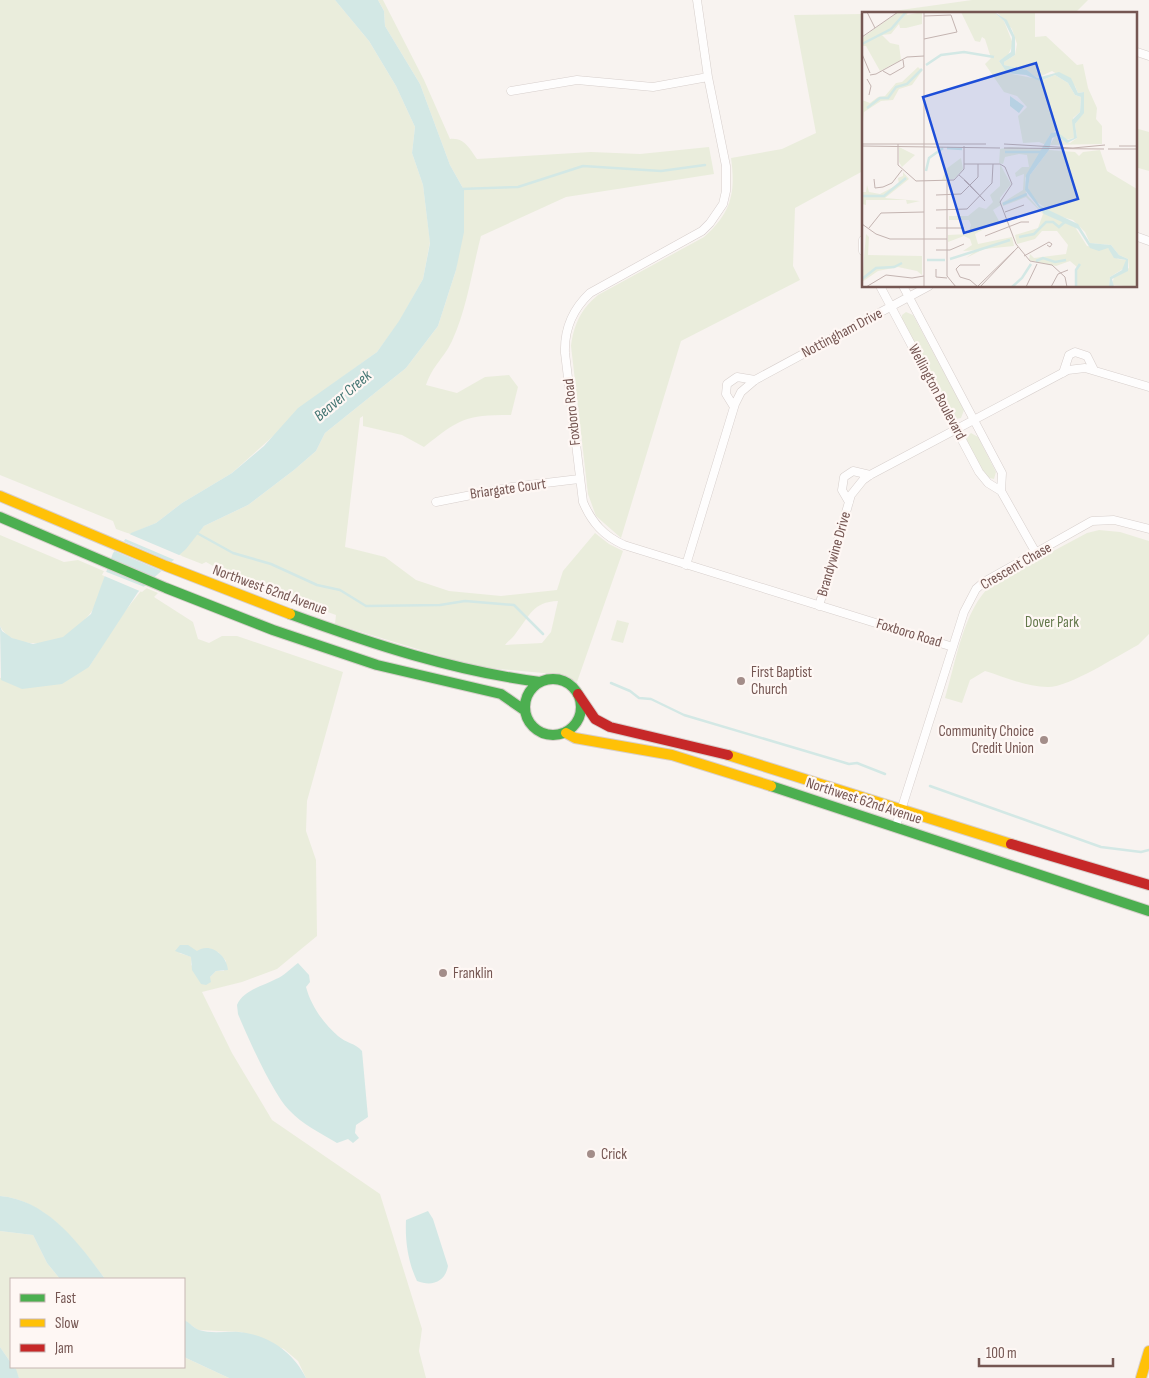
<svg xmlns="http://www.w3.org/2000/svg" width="1149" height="1378" viewBox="0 0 1149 1378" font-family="'Sofia Sans Condensed',sans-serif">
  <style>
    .green { fill: #eaeddc; fill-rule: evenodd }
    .water { fill: #d3e8e5 }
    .pier { fill: #f8f3f0 }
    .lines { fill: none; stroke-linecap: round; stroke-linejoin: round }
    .stream { stroke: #d3e8e5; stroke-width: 2.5 }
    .street-casing { stroke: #d7cfcc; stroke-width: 9 }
    .fast-casing { stroke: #d8cfcc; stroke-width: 12 }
    .slow-casing { stroke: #d8cfcc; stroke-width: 12 }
    .jam-casing { stroke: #d8cfcc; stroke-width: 12 }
    .street { stroke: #fefdfd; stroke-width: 8 }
    .fast { stroke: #4caf50; stroke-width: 10 }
    .slow { stroke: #ffc107; stroke-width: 10 }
    .jam { stroke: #c62828; stroke-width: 10 }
    .poi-dot { fill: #a38d89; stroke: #fef7f4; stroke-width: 2 }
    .labels { text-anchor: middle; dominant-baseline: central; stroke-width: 4.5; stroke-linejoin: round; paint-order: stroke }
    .street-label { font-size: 15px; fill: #755652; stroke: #fef7f4 }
    .park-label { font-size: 15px; fill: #63784b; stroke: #fef7f4 }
    .poi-label { font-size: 15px; fill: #755652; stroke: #fef7f4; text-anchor: start }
    .water-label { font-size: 16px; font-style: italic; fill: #467774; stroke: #fef7f4 }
    .inset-river { fill: none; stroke: #d3e8e5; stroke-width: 2.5 }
    .inset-road { fill: none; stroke: #c4b4b1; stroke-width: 1 }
    .view { fill: #1d4ed8; fill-opacity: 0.15; stroke: #1d4ed8; stroke-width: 2.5 }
    .inset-edge { fill: none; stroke: #755652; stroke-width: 2.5 }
  </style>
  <rect width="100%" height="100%" fill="#f8f3f0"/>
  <path class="green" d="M0,0h335l34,41 27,45 19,41 -3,26 11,32 7,57 -7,37 -24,43 -22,30 -51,37 -94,84 -50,30 -26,20 -26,11 -14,-5 -3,-8 -113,-46z
    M378,0h5l41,80 26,59c14,-2 20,10 27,20l114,-7 49,2 69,-7 5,27 -148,23 -85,39c-9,34 -14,73 -29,105 -8,17 -19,24 -26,44l31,8 28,-16 24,-2 9,12 -7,28c-46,0 -52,4 -87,32l-22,-12 -39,-9v-10l-3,2 -15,129 40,10 31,23 33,11 52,5 56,-6 6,-19 32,-38 14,11 14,7 -46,131 -9,-5 -14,-3 -77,-7 -142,-43 1,-9 -96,-34 -34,-19 -4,2 -23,-9 25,-29 44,-21 46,-35 22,-19 9,-18 81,-65 32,-42 18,-56 8,-80 -14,-25 -30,-81 -35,-58 -1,-15zM558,601l-7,31 -9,11 -37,2c3,-4 8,-7 11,-12 14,-17 16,-31 42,-32z
    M972,0h116l-14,14h-202z
    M863,14v157l-68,37 -2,58 7,14 -119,61 -60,197 -25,-22 -8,-22 -17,-148c3,-22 10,-37 27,-51l106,-58c27,-24 32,-44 27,-79l51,-9 34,-16 -22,-118z
    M1135,128l14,4v39l-14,-4z
    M906,312l7,3 51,95 -3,8 -5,1 -3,-3 -51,-95v-6z
    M971,433l7,4 18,35 -2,7 -8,-2 -19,-34v-6z
    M1099,530l21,2 29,9v93l-11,11c-21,11 -68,42 -90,42 -22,0 -43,-10 -63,-16l-15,9 -8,23 -17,-5c11,-36 18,-88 47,-114l95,-51z
    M0,535l64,27 14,-2 28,12c-4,12 -8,33 -17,43 -6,7 -18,19 -26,23 -19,8 -53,9 -63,-12z
    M144,587l14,6 -4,4 39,25 5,17 11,4 13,-7h15l106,36 -36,129 -1,30 10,29 1,76 -40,33 -35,13 -40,10 30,61 40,67 108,74 42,135 -3,22 7,27h-120l-8,-17 -14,-12 -43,-17 -43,-2 -14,-10v-41h-79c-26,-35 -59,-79 -105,-83v-518l89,-11 29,-47zM197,951l21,1 8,9 -2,10h-8l-6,6 -19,-12 1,-8 -13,-4z
    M617,620l12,3 -6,20 -12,-3z
    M0,1231l33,4 14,28 13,16h-49v84l-11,-16z
    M184,1357l45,21h-210l-5,-11h170z"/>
  <path class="water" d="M335,0h43l6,11 1,15 35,58 30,81 14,25v42l-8,38 -18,56 -32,42 -81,65 -9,18 -22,19 -46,35 -44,21 -18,23 -48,43 -49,75 -27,17 -40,5 -21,-9 -1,-54 2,5 10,7 21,6 30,-7 28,-23 22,-61 18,-20 25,-10 26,-20 50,-30 32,-27 34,-38 79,-56 22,-31 24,-42 7,-36 -7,-58 -11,-32 3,-26 -19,-41 -27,-45z
    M180,945h8l9,6c13,-9 30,4 31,19l-12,1 -6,6 1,5 -5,3 -5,-1 -9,-14 -1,-13 -16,-6z
    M298,963l11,12 1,7 -4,5c5,19 18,37 32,49 8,7 17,7 24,15l6,66 -12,8 -1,8 4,5 -6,5 -5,-4 -11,4c-17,-10 -35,-19 -48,-33 -16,-16 -42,-74 -51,-96l-1,-9c6,-15 26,-19 39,-26 8,-3 15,-11 22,-16z
    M0,1196c47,4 79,47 105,83h-45l-13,-16 -14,-28 -33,-4z
    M428,1211l5,8 15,47c-3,16 -16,21 -31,15 -9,-19 -12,-40 -11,-61z
    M184,1320c5,2 11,9 15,10 12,4 28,1 40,2 30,3 54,20 67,46h-77l-45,-21z
    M0,1347l11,16v4l5,2 3,9h-19z"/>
  <path class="pier" d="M127,533l52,22 3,1 -5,5 -54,-23z
    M121,540l53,23 -10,9 -52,-22z
    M104,571l43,17 -5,4 -40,-17z"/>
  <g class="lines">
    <path class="stream" d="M461,189l57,-2 65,-21 78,5 44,-6
      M195,532l38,21 38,11 46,21 23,5 26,16 74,-1 25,-4 49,4 29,29
      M611,683l19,8 9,7 12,1 33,16 165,49 8,-1 28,11
      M930,786l171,61 40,5 8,-2"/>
    <defs>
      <path id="street" d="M697,0l11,77 18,89v25l-3,13 -13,19 -8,8 -112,62c-17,16 -26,35 -25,60l18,149c9,21 21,34 41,43l329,102
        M1137,52l12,4
        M511,91l66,-11 76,7 55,-10
        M1135,236l14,5
        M863,240v11
        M880,286l99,186 9,11 13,8 35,62
        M903,286l99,187 -1,18
        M1063,373l6,-18 6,-3 12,4 7,14
        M734,407l-8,-13 1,-10 10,-7 18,3
        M436,502l76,-15 67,-8
        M849,502l-7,-12 2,-13 9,-6 17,4
        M686,565l49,-161 6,-12 14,-12 174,-94
        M819,606l32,-111 12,-15 7,-5 198,-105 17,-2 64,19
        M896,826l68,-214 12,-23 8,-7 108,-61 22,-1 35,9"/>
      <path id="fast" d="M0,517l166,71 107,42 104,35 124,29 23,16
        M290,614c82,30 164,57 250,68
        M525 707a28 28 0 1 1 56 0a28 28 0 1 1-56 0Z
        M771,786l378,125"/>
      <path id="slow" d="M0,496l166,70 124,48
        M566,733l9,5 97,17 99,31
        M728,755l283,89
        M1141,1378l8,-27"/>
      <path id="jam" d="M578,694l17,25 15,8 118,28
        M1011,844l138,41"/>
    </defs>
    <use href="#street" class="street-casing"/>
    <use href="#fast" class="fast-casing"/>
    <use href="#slow" class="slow-casing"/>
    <use href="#jam" class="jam-casing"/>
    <use href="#street" class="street"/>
    <use href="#fast" class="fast"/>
    <use href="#slow" class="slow"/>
    <use href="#jam" class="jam"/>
  </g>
  <g class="poi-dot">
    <circle cx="741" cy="681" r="5"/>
    <circle cx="1044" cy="740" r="5"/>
    <circle cx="443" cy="973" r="5"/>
    <circle cx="591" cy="1154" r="5"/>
  </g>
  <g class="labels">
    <g class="street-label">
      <text transform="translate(842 333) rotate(-28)">Nottingham Drive</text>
      <text transform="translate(937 392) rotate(62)">Wellington Boulevard</text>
      <text transform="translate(572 412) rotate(-96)">Foxboro Road</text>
      <text transform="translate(508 489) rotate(-8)">Briargate Court</text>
      <text transform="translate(834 554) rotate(-74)">Brandywine Drive</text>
      <text transform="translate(1016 566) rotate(-30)">Crescent Chase</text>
      <text transform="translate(270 590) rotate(20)">Northwest 62nd Avenue</text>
      <text transform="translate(909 633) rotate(17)">Foxboro Road</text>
      <text transform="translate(864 801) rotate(18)">Northwest 62nd Avenue</text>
    </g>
    <g class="park-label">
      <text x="1052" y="622">Dover Park</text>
    </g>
    <g class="poi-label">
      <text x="751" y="672">First Baptist<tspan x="751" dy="17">Church</tspan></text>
      <text x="1034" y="731" text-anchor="end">Community Choice<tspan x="1034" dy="17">Credit Union</tspan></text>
      <text x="453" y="973">Franklin</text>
      <text x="601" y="1154">Crick</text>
    </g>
    <g class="water-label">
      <text transform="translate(343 396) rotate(-40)">Beaver Creek</text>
    </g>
  </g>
  <g transform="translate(862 12)">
    <rect width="275" height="275" fill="#f8f3f0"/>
    <path d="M36,0h10l-1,3 15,-3v12l-16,4h-6l-1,-4 -8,10 -9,1 8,8 9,2 2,15 -21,11 -14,-25h-4v-8zM99,0h33l10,9 9,23 -5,11 -9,6 8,12 36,7 12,-5 13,8 7,12 6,2 -1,15 -7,6 1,20 -9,2 -10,-9 -6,5 -3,9 -7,-3 -16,1 -5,-27 9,-9 -10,-11 -13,-4 -19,-28 6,-6 -6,-19 -3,-2 -2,5 -5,-1zM135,0h38v25l11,-1 31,29 6,-1 5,24 9,20 -1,11 6,7v18l-52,1 5,-9 15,7 7,-5 -2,-14 9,-12v-20l-6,1 -3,-7 -23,-15 -15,7 -10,-8 -23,-5v-3l11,-7 2,-11 -5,-15zM56,55l4,4 -10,14 -13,4 -6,11 -12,1 -17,11v10l-2,-22 8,3 8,-6 7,-1 11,-13 6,-1zM37,135l16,8 -13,12 -3,-5zM148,135l33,2 -18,29 1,16 16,18 33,15 12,19 21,2 10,11 8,1v7l-16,10 -1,10h-32v-20l-7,-6 -14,5 -27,-6 1,-6 4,4 32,-4 2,-9 -11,-14h-15l-7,8 -18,5 -2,-9 23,-7 5,-14 -17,-17 -23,9 -1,-3 21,-13 1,-16 -8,3 -1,-4 7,-6h7l-2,-12 -8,-1 -14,3 -2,7 -4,-1 1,-14zM187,138l26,2 4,4 4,-4 17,-2 7,21 30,18v98l-25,-2 2,-8 15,-9 -1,-9 -9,-4 -8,-10 -21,-2 -5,-11 -12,-12 -18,-5 -22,-16 -5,-11 2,-13zM99,146l2,11 -9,10 -12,1 4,-11zM138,152l11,20 -11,14 1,7 -8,5 6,11 -24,13 3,10 34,-7 2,9 -30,3 -18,9 11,-8 -14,1 9,-6 -2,-6 -6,-3 -16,6v-7l20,-1 3,-9 -2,-5h-20v-4h19l11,-9 7,2 7,-7 -3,-7 10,-9zM41,160l6,7 -24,19 35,3 -13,3 -1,-4h-40v5l-4,-1v-12h4l1,-7 2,7 11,2 19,-10 -1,-6 5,-2zM4,222l3,3 -1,18 54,1v19l-5,-4 -19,-4 -20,4 -16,11z" fill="#eaeddc"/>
    <path d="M132,0l13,8 8,17v18l-11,7v3l23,5 10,8 22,-6 12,6 7,15 6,-1v21l-9,11 2,14 -10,5 -10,-7 -5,2 -3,12 -19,25 -2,13 12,18 38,18 12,19 21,2 8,10 9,4v12l-16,8 2,8h-5l1,-10 12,-7 4,-10 -12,-2 -6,-10 -9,3 -9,-3 -12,-19 -34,-15 -19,-24 1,-15 25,-42 6,-1 11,8 6,-2 -2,-18 8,-8 1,-15 -6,-2 -7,-12 -13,-8 -15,6 -14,-6 -19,-2 -8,-12 12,-9 1,-15 -8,-16zM148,84l14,10 -5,7 -9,-7z" fill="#d3e8e5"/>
    <path class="inset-river" d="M0,32l29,-15 15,-17M64,53l15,-10 23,-3 30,5M5,96l13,-10h8l8,-11 11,-3 15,-15M85,136l15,1M143,140h37M64,159l3,-13 14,-10M0,184h22l22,-18M141,192l24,-10M157,225l15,-3 12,-12h7l6,5 7,-6M88,247l60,-19M65,248h18M174,249l7,-3 12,4 11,-2M0,267l14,-11 18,-1 8,-4M150,275l10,-9 9,-14M214,275v-17l4,-6"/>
    <path class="inset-road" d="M5,0l8,16M62,0v275M0,25l36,-25M62,27l33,-7 -6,-17 -27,1M0,42l8,19M21,59l7,4 14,-8 -1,-7M8,63l6,-1 31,-17 17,-1M5,67l4,7 -2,9M0,132h124M36,132v21l18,16 38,-1 10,-11v-23M142,132l69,4 32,-3M0,134l138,2M257,134h18M142,136l100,1M246,137h29M102,152h36l5,3 7,17 -12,18 16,42 14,17 22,4 13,12 2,10M97,163l8,7 18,19 -21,-21M12,167l1,9 8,-1 9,-4 10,-13M85,169v95l9,11M74,183l25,-1 17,-17v-13M74,198l31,-1 25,-26 1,-19M143,200l19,-7M0,212l14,10 14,5h57M7,216l12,-15 43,-1M74,216h28M123,224l36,-14h8M74,238h14l14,-6M162,244l25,-14 3,2 -2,3 -3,-2M74,257v8l11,1M116,274l36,-35M4,275l20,-12 26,3 12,-2M116,275l-8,-7 -10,-3 -4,-8 4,-4h20M118,275l38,-40M164,275l11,-23M189,275l7,-13 10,-4"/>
    <path class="view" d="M174,51l42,136 -114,34 -41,-136z"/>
    <rect width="275" height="275" class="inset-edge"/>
  </g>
  <rect x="10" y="1278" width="175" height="90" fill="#fef7f4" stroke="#c7b7b3"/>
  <rect x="20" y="1294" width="25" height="8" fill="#4caf50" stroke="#c7b7b3"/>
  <text x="55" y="1303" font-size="15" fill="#755652">Fast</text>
  <rect x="20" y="1319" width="25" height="8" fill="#ffc107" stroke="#c7b7b3"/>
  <text x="55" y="1328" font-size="15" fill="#755652">Slow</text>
  <rect x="20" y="1344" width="25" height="8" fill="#c62828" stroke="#c7b7b3"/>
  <text x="55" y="1353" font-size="15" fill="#755652">Jam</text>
  <path d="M979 1358v8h134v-8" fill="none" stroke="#755652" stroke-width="2.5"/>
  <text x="986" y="1358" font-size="15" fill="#755652" stroke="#fef7f4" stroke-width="4" paint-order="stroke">100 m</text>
</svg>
